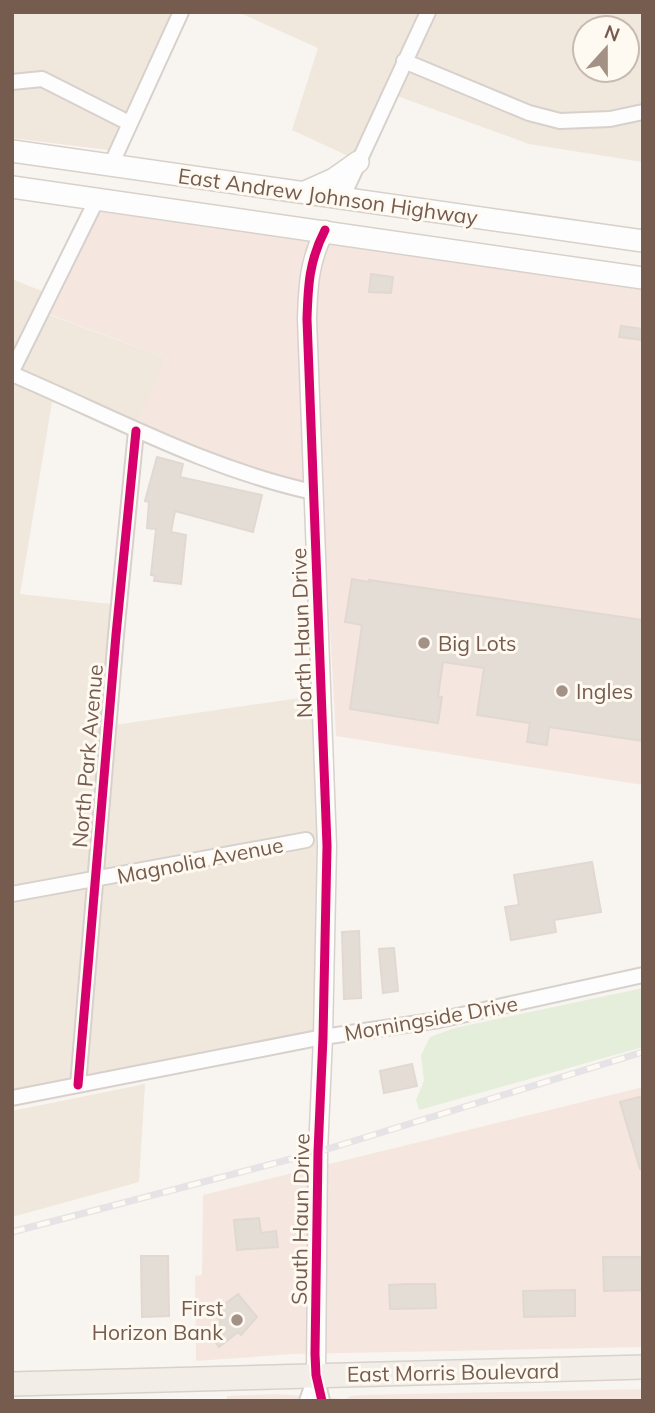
<svg xmlns="http://www.w3.org/2000/svg" width="655" height="1413" viewBox="0 0 655 1413" font-family="Mulish,sans-serif">
  <style>
    .residential { fill: #f0e7dd; fill-rule: evenodd }
    .commercial { fill: #f5e7e0 }
    .green { fill: #e5eeda }
    .building { fill: #e4ddd6; stroke: #e1d8d1; stroke-width: 2 }
    .lines { fill: none; stroke-linecap: round; stroke-linejoin: round }
    .minor-casing { stroke: #d7d1cd; stroke-width: 18 }
    .tertiary-casing { stroke: #d7d1cd; stroke-width: 21 }
    .secondary-casing { stroke: #d8d1ca; stroke-width: 24 }
    .primary-casing { stroke: #d9d1cc; stroke-width: 26 }
    .minor { stroke: #fefdfd; stroke-width: 14 }
    .tertiary { stroke: #fefdfd; stroke-width: 18 }
    .secondary { stroke: #fefdfd; stroke-width: 21 }
    .primary { stroke: #f2eee7; stroke-width: 23 }
    .rail-casing { stroke: #e5e3e6; stroke-width: 7 }
    .rail { stroke: #fef9f1; stroke-width: 4.5; stroke-dasharray: 13; stroke-linecap: butt }
    .cycleway-casing { stroke: #fef9f1; stroke-width: 13 }
    .cycleway { stroke: #d6006c; stroke-width: 9 }
    .poi-dot { fill: #a49186; stroke: #fef9f1; stroke-width: 2.5 }
    .labels { text-anchor: middle; dominant-baseline: central; stroke-width: 6; stroke-linejoin: round; paint-order: stroke }
    .street-label { font-size: 21px; fill: #765c4e; stroke: #fef9f1 }
    .poi-label { font-size: 21px; fill: #765c4e; stroke: #fef9f1; text-anchor: start }
  </style>
  <rect width="100%" height="100%" fill="#f8f4ef"/>
  <path class="residential" d="M12,12h169l-64,139 -105,-13z
    M238,12h405v150l-114,-18 -140,-51 -30,68 -67,-31 26,-82zM585,28h42v42h-42z
    M12,279l37,15 -8,18 125,46 -30,73 -84,-29 -32,192 99,11 -11,121 212,-31 3,342 -311,61z
    M145,1084l-6,98 -127,35v-106z"/>
  <path class="commercial" d="M100,212l296,39 247,38v496l-307,-49 -14,-250 -67,-17 -118,-45 29,-66 -120,-45z
    M643,1087v260l-351,7 -96,7 -1,-85 7,-1 1,-80z
    M643,1389v12h-416v-5l48,-2 71,5 4,-3 12,-1z"/>
  <path class="green" d="M643,988v59l-224,63 -3,-10 8,-19 -3,-26 9,-18 25,-9z"/>
  <path class="building" d="M371,274l22,3 -2,16 -22,-1z
    M621,326l22,3v11l-24,-3z
    M157,457l26,7 -3,13 82,18 -9,37 -78,-21 -4,21 15,3 -5,49 -27,-3 1,-5 -4,-1 5,-46 -9,-1 2,-26 -4,-1z
    M352,579l17,3v-2l274,40v121l-94,-14 -2,18 -20,-3 3,-19 -53,-8 7,-47 -41,-6 -5,34 4,1 -4,26 -88,-14 12,-84 -17,-3z
    M592,862l9,50 -47,8 2,12 -45,8 -6,-33 14,-2 -5,-30z
    M359,931l2,67 -17,1 -2,-67z
    M394,948l4,43 -15,2 -4,-44z
    M412,1064l5,22 -33,7 -4,-22z
    M643,1096v73h-3l-20,-67z
    M259,1218l2,15 15,-2 2,16 -41,3 -3,-30z
    M141,1256h27l1,60 -27,1z
    M603,1257h40v33l-39,1z
    M406,1284h29l1,24 -46,1 -1,-24z
    M575,1290v26l-51,1 -1,-26z
    M238,1294l19,23 -16,18 -3,-3 -19,15 -11,-15 13,-10 -7,-10z"/>
  <g class="lines">
    <defs>
      <path id="minor" d="M404,61l125,52 31,8 50,-2 33,-7
        M12,82l30,-3 87,44
        M111,165l70,-153
        M342,198l86,-186
        M12,371l85,-172
        M12,374c99,42 195,95 301,118
        M12,894l294,-54
        M78,1085l38,-450 20,-204
        M12,1098l311,-61 116,-17 204,-45
        M316,1375l6,26
        M307,1401l9,-26"/>
      <path id="tertiary" d="M316,1375l2,-223 5,-115 4,-191 -20,-527c1,-33 2,-58 18,-89"/>
      <path id="secondary" d="M12,151l631,90
        M12,187l631,91
        M305,192l29,-13 24,-17"/>
      <path id="primary" d="M12,1384l631,-17"/>
    </defs>
    <use href="#minor" class="minor-casing"/>
    <use href="#tertiary" class="tertiary-casing"/>
    <use href="#secondary" class="secondary-casing"/>
    <use href="#primary" class="primary-casing"/>
    <use href="#minor" class="minor"/>
    <use href="#tertiary" class="tertiary"/>
    <use href="#secondary" class="secondary"/>
    <use href="#primary" class="primary"/>
    <defs>
      <path id="rail" d="M12,1232l306,-80 325,-100"/>
    </defs>
    <use href="#rail" class="rail-casing"/>
    <use href="#rail" class="rail"/>
    <defs>
      <path id="cycleway" d="M78,1085l38,-450 20,-204
        M322,1401l-6,-26 -1,-21 3,-202 5,-115 4,-191 -20,-527c1,-33 2,-58 18,-89"/>
    </defs>
    <use href="#cycleway" class="cycleway-casing"/>
    <use href="#cycleway" class="cycleway"/>
  </g>
  <g class="poi-dot">
    <circle cx="424" cy="643" r="7"/>
    <circle cx="562" cy="691" r="7"/>
    <circle cx="237" cy="1320" r="7"/>
  </g>
  <g class="labels">
    <g class="street-label">
      <text transform="translate(328 196) rotate(8)">East Andrew Johnson Highway</text>
      <text transform="translate(301 633) rotate(-92)">North Haun Drive</text>
      <text transform="translate(87 756) rotate(-85)">North Park Avenue</text>
      <text transform="translate(200 860) rotate(-11)">Magnolia Avenue</text>
      <text transform="translate(431 1018) rotate(-10)">Morningside Drive</text>
      <text transform="translate(300 1219) rotate(-89)">South Haun Drive</text>
      <text transform="translate(453 1372) rotate(-1)">East Morris Boulevard</text>
    </g>
    <g class="poi-label">
      <text x="438" y="643">Big Lots</text>
      <text x="576" y="691">Ingles</text>
      <text x="223" y="1308" text-anchor="end">First<tspan x="223" dy="24">Horizon Bank</tspan></text>
    </g>
  </g>
  <rect width="655" height="1413" fill="none" stroke="#765c4e" stroke-width="28"/>
  <g transform="translate(606 49) rotate(21)"><circle r="33" fill="#fef9f1" stroke="#c8bab0" stroke-width="2"/>
  <path d="M0-5L12 26L0 18L-12 26Z" fill="#a49186"/>
  <text y="-10" font-size="19" font-weight="bold" text-anchor="middle" fill="#765c4e">N</text>
  </g>
</svg>
